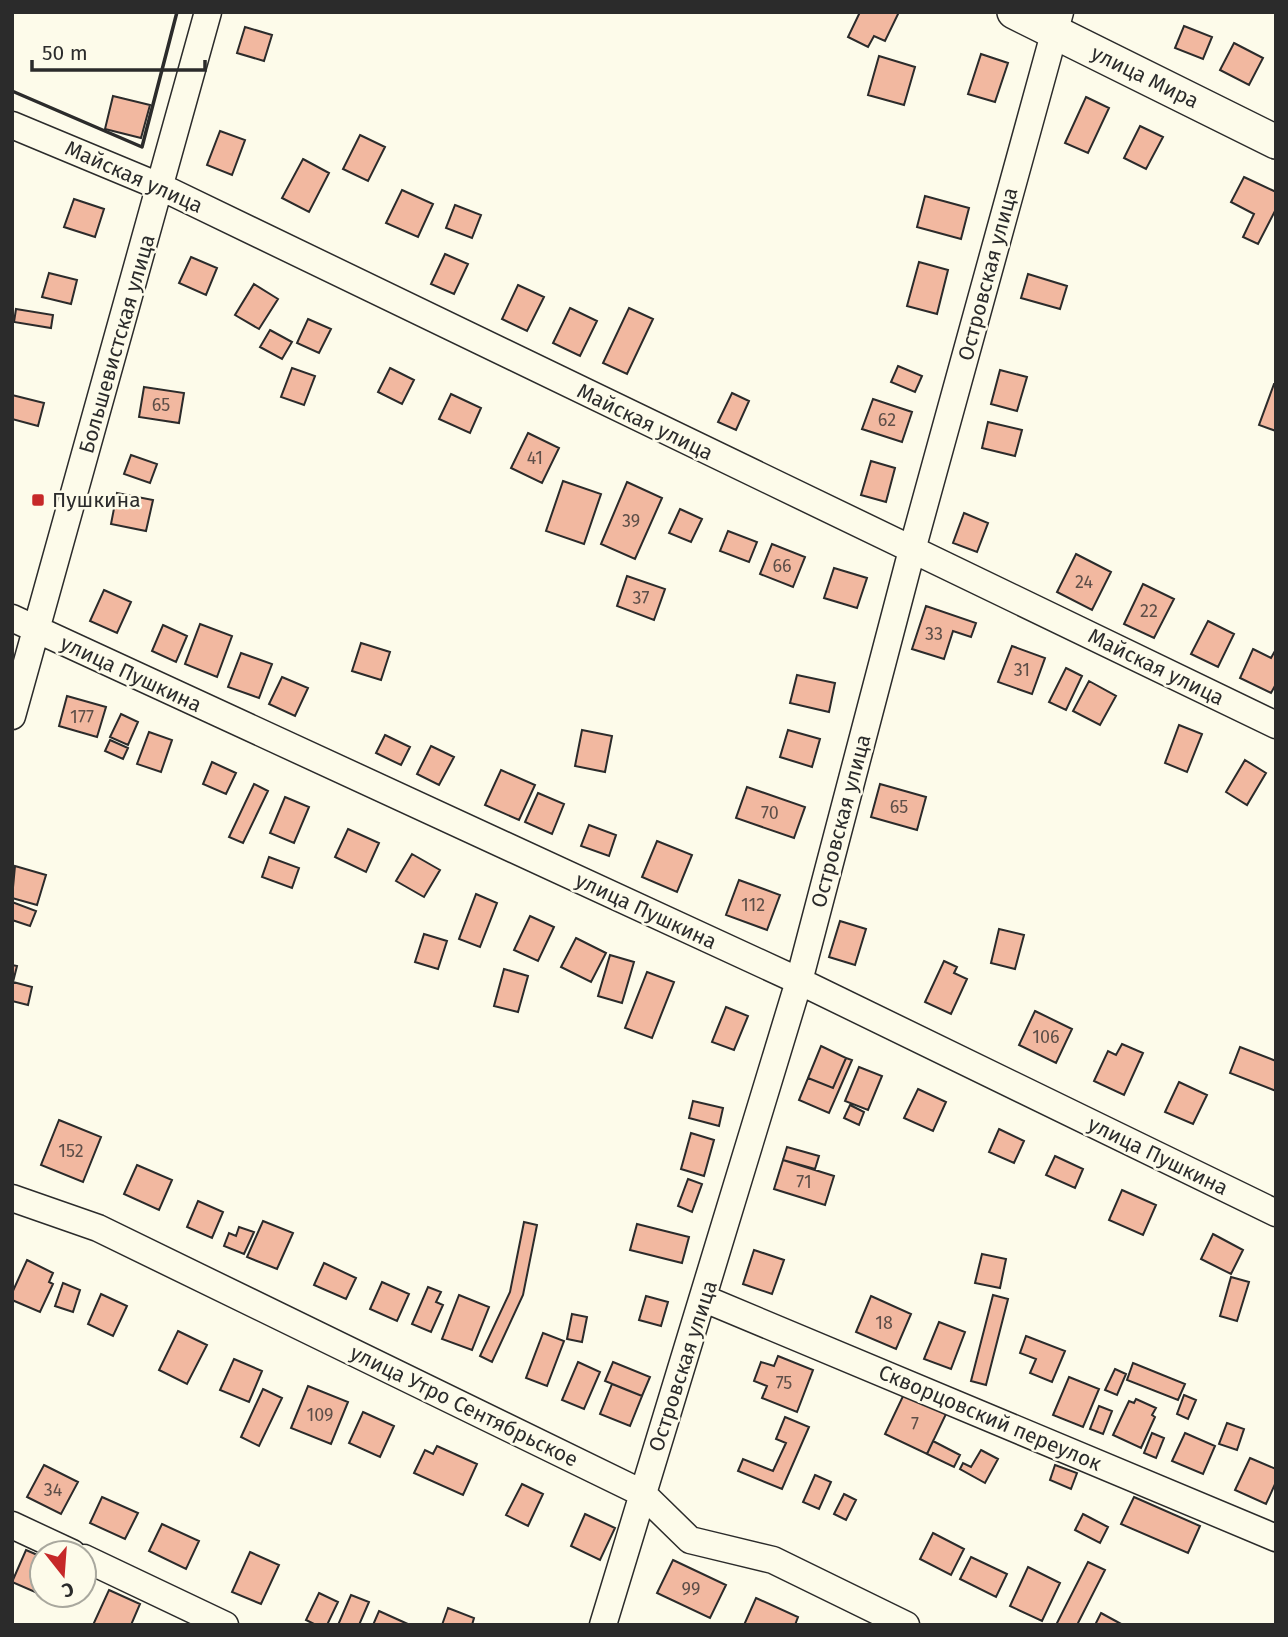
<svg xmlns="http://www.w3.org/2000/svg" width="1288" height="1637" viewBox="0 0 1288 1637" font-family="'Fira Sans',sans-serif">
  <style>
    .building { fill: #f2b8a0; stroke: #2b2b2b; stroke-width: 2 }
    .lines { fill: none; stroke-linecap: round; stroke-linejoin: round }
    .minor-casing { stroke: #2b2b2b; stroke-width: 29 }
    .major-casing { stroke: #2b2b2b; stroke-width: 36 }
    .minor { stroke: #fdfbea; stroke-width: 26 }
    .major { stroke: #fdfbea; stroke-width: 33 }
    .wall { stroke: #2b2b2b; stroke-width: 3.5 }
    .poi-dot { fill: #c62828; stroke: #fdfbea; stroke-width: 2.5 }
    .labels { text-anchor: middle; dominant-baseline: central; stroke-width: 5; stroke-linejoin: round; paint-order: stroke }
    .number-label { font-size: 18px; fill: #5d4e48 }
    .street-label { font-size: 21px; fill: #2b2b2b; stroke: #fdfbea }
    .poi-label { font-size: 21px; fill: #2b2b2b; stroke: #fdfbea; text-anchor: start }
  </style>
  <rect width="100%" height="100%" fill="#fdfbea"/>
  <path class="building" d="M860,12h39l-14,29 -11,-5 -6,11 -20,-10z
    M1184,26l28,11 -9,22 -28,-11z
    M245,27l27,8 -8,26 -27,-8z
    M1234,43l29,15 -14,27 -29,-15z
    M981,54l27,9 -13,39 -27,-8z
    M879,56l36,11 -11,38 -36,-10z
    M113,96l37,9 -9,33 -36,-9z
    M1086,97l23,11 -21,45 -23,-10z
    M1140,126l23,11 -17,32 -22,-11z
    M220,131l25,9 -13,35 -25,-10z
    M360,135l25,12 -17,34 -25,-12z
    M303,159l26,14 -20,39 -27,-14z
    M1244,177l32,15v17l-18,35 -15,-7 11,-23 -23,-12z
    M402,190l31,14 -15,33 -32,-14z
    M925,196l44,12 -8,31 -44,-12z
    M74,199l30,10 -9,28 -31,-10z
    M455,205l26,10 -9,23 -26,-10z
    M445,254l23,10 -14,30 -23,-10z
    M191,257l26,11 -11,27 -27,-12z
    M919,262l29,8 -11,44 -30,-8z
    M49,273l28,7 -6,24 -29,-7z
    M1028,274l39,12 -7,23 -39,-11z
    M254,284l24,15 -19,30 -24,-14z
    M518,285l26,12 -17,34 -25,-12z
    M570,308l27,13 -17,35 -27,-13z
    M629,308l24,11 -26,55 -24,-11z
    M16,309l37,6 -2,13 -37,-6z
    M308,319l23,10 -12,24 -22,-10z
    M270,330l22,12 -10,17 -22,-12z
    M898,366l24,10 -7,16 -24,-10z
    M292,368l23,8 -11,29 -23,-8z
    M390,368l24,12 -12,24 -24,-12z
    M1000,370l27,7 -10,34 -26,-7z
    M1274,384h2v47l-17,-6z
    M144,387l40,6 -5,30 -40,-6z
    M732,393l17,8 -13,29 -18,-8z
    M451,394l30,14 -11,25 -31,-14z
    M12,395l32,8 -6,23 -26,-7z
    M873,399l39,13 -10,30 -40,-13z
    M988,422l34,8 -7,26 -33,-8z
    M528,433l31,15 -17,35 -31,-15z
    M131,455l26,9 -7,19 -26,-9z
    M871,461l24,7 -9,34 -25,-7z
    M563,481l38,13 -17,50 -38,-13z
    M627,482l35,16 -27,61 -34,-15z
    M117,493l36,7 -7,31 -35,-7z
    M680,509l22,10 -11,23 -22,-9z
    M964,513l24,10 -11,29 -24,-9z
    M728,531l29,11 -8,20 -29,-11z
    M772,544l33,13 -12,30 -33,-13z
    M1076,554l35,18 -19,38 -35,-18z
    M834,568l33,10 -10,30 -33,-10z
    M627,576l38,13 -11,31 -37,-14z
    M1143,584l31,15 -20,39 -30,-14z
    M104,590l27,12 -14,31 -27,-12z
    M926,606l50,17 -5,14 -18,-6 -9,28 -32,-10z
    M1208,621l26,13 -16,33 -27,-13z
    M200,624l32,12 -15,41 -32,-13z
    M163,625l24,11 -11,26 -24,-11z
    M361,643l29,9 -9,28 -29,-9z
    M1012,646l33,12 -13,36 -34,-12z
    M1253,649l18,9 5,-9v35l-5,9 -31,-15z
    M241,653l31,11 -13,34 -31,-11z
    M1066,668l16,8 -16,34 -17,-8z
    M797,675l38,8 -6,29 -39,-9z
    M282,677l26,11 -13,28 -26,-12z
    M1089,681l27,15 -16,29 -27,-14z
    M67,696l39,11 -9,30 -38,-11z
    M121,714l17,8 -10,23 -18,-8z
    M1179,725l23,9 -15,38 -22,-9z
    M582,730l30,6 -7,36 -30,-6z
    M788,730l32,9 -8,28 -32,-10z
    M149,732l23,8 -11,32 -24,-8z
    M385,735l25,12 -9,18 -25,-12z
    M110,740l18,8 -5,11 -18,-8z
    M431,746l23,11 -15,28 -22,-11z
    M1245,760l21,13 -19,32 -21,-13z
    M212,762l24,11 -10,21 -23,-10z
    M501,770l34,15 -16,35 -34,-15z
    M254,784l14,7 -25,52 -14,-6z
    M880,784l46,13 -9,33 -46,-13z
    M747,787l58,20 -11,31 -58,-20z
    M538,793l26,11 -12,30 -27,-12z
    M285,797l24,10 -15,36 -24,-10z
    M589,825l27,10 -7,21 -28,-10z
    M348,829l31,14 -13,29 -31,-15z
    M657,841l35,14 -15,37 -35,-15z
    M412,854l28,16 -16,27 -28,-16z
    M269,857l30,11 -7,20 -30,-11z
    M15,866l31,9 -9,30 -25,-7z
    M739,880l41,15 -13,35 -41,-15z
    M476,894l21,9 -17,44 -21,-8z
    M12,902l24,9 -6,15 -18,-6z
    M530,916l24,11 -16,34 -24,-11z
    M840,921l26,8 -11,36 -26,-8z
    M999,929l25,6 -9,34 -24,-6z
    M424,934l23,7 -9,28 -23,-7z
    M576,938l30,15 -15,29 -30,-15z
    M610,955l24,7 -12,41 -24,-7z
    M944,961l13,6 -3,6 13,6 -16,35 -26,-12z
    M12,965l5,1 -4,16 19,5 -4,18 -16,-4z
    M504,969l24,7 -10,36 -24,-6z
    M647,972l27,10 -22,56 -27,-10z
    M726,1007l22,9 -14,34 -22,-8z
    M1035,1011l37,18 -16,34 -37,-18z
    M1122,1044l21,9 -19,42 -30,-14 14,-30 8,4z
    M821,1046l25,12 -13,30 -25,-10z
    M1240,1047l36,14v30l-46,-18z
    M846,1058l6,2 -23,53 -30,-13 9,-22 25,10z
    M859,1067l23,9 -14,34 -23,-9z
    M1179,1082l28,13 -14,29 -28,-12z
    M918,1089l28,13 -13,29 -29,-13z
    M693,1101l30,7 -4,18 -30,-8z
    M850,1105l14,7 -5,13 -15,-7z
    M59,1120l42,17 -18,45 -42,-17z
    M999,1129l25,12 -10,22 -25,-11z
    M691,1133l23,7 -10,36 -23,-7z
    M787,1147l32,9 -4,13 -32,-9z
    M1055,1156l28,13 -8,19 -29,-13z
    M783,1160l51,16 -9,29 -51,-16z
    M137,1165l35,15 -13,30 -35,-16z
    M688,1179l14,5 -10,28 -14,-6z
    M1122,1190l34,15 -13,30 -34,-15z
    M198,1201l25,11 -11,26 -25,-11z
    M263,1221l30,12 -16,36 -30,-12z
    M524,1222l13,3 -14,70 -31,67 -12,-6 30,-64z
    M637,1224l52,13 -7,26 -52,-13z
    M239,1227l15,5 -10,22 -20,-8 5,-13 7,3z
    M1213,1234l30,16 -12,24 -30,-15z
    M754,1250l30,10 -12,34 -29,-10z
    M982,1254l24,5 -6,29 -25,-5z
    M27,1260l26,13 -4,9 4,2 -13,28 -28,-12v-7z
    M324,1263l32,15 -10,21 -32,-14z
    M1231,1277l18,5 -12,39 -17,-5z
    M382,1282l27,12 -12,27 -27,-12z
    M63,1283l17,7 -7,22 -18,-6z
    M428,1287l13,5 -5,10 7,3 -12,27 -19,-8z
    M101,1294l26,12 -14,30 -25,-12z
    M459,1295l30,12 -17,43 -30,-11z
    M993,1295l15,4 -22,86 -15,-4z
    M646,1296l22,6 -7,24 -22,-6z
    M871,1296l40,18 -15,35 -40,-17z
    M572,1314l15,3 -5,25 -15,-3z
    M939,1322l26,10 -14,37 -27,-10z
    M178,1331l29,14 -20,39 -28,-14z
    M543,1333l21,8 -17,45 -21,-8z
    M1026,1336l39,15 -13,31 -22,-9 6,-14 -16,-6z
    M778,1356l35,14 -16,42 -35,-14 5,-12 -13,-5 7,-19 13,4z
    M234,1359l28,12 -13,31 -29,-12z
    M578,1362l22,10 -16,37 -22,-9z
    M613,1362l37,15 -8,19 -37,-15z
    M1133,1363l52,21 -7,16 -51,-20z
    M1115,1369l11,5 -9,21 -12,-5z
    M1069,1377l30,12 -16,38 -30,-12z
    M612,1384l30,12 -12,30 -30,-12z
    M308,1386l40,16 -17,42 -40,-16z
    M263,1389l19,9 -23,48 -18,-9z
    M904,1394l42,20 -19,40 -42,-20z
    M1184,1395l12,5 -8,19 -11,-5z
    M1136,1399l20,9 -4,7 3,2 -14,31 -28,-13 16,-34 5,2z
    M1099,1406l13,5 -9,23 -13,-5z
    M363,1412l31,14 -14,31 -31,-14z
    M785,1417l24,10 -27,62 -44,-18 5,-12 30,12 13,-28 -10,-4z
    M1227,1423l17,6 -7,21 -18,-6z
    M1152,1433l12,5 -8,20 -12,-5z
    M1185,1433l30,13 -12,28 -31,-13z
    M933,1441l27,14 -6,12 -27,-13z
    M437,1446l40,18 -14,31 -49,-22 11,-23 8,4z
    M981,1450l17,9 -13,24 -25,-14 3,-6 8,4z
    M1250,1458l26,11v13l-10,22 -31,-14z
    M44,1465l34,17 -17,32 -34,-17z
    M1055,1465l22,8 -6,16 -21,-9z
    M815,1475l16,7 -12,27 -16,-7z
    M522,1484l21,10 -15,32 -22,-11z
    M844,1494l12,6 -10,20 -12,-6z
    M102,1497l36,16 -13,26 -35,-16z
    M1134,1497l66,29 -12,27 -67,-29z
    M585,1514l30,14 -15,32 -29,-14z
    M1083,1514l25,13 -8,16 -25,-13z
    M162,1524l37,17 -13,28 -37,-18z
    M933,1533l31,16 -13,26 -31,-16z
    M26,1550l16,7v38l-30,-13z
    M250,1552l29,13 -18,39 -29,-12z
    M971,1557l36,17 -11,23 -36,-18z
    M673,1560l53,25 -16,33 -53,-25z
    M1088,1562l17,8 -28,55h-21z
    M1028,1567l32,16 -18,38 -32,-15z
    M109,1590l31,14 -9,21h-38z
    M319,1593l19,9 -11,23h-11l-10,-5z
    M351,1595l18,7 -10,23h-21z
    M756,1598l42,19 -3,8h-51z
    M448,1608l26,10 -2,7h-30z
    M379,1611l31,14h-37z
    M1101,1613l22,12h-28z"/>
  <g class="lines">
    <defs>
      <path id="minor" d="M12,125l149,62 1115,538
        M12,618l787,363 477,232
        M12,716l196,-704
        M12,1198l86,30 544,265 48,47 83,20 133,65
        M705,1299l571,239
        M12,1525l60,28
        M84,1558l141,67
        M603,1625l196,-644 113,-431 148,-538"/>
      <path id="major" d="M1014,12l262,130"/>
    </defs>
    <use href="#minor" class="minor-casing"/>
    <use href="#major" class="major-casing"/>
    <use href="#minor" class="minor"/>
    <use href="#major" class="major"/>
    <path class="wall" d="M12,91l130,56 35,-135"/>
  </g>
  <rect class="poi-dot" x="31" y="493" width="14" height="14" rx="3.5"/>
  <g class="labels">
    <g class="number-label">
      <text x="161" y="405">65</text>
      <text x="887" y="420">62</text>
      <text x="535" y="458">41</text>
      <text x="631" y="521">39</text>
      <text x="782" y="566">66</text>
      <text x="1084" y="582">24</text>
      <text x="641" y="598">37</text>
      <text x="1149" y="611">22</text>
      <text x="934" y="634">33</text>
      <text x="1022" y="670">31</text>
      <text x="82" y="717">177</text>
      <text x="899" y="807">65</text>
      <text x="770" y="813">70</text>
      <text x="753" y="905">112</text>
      <text x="1046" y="1037">106</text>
      <text x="71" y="1151">152</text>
      <text x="804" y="1182">71</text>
      <text x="884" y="1323">18</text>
      <text x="784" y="1383">75</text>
      <text x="320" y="1415">109</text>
      <text x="915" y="1424">7</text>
      <text x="53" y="1490">34</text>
      <text x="691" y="1589">99</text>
    </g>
    <g class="street-label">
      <text transform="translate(1145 77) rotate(26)">улица Мира</text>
      <text transform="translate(134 177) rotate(24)">Майская улица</text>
      <text transform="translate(988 274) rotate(-75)">Островская улица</text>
      <text transform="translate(117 344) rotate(-74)">Большевистская улица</text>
      <text transform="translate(645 422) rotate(26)">Майская улица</text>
      <text transform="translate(1156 667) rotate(26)">Майская улица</text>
      <text transform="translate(131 674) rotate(25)">улица Пушкина</text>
      <text transform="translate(841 821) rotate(-75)">Островская улица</text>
      <text transform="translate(646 911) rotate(25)">улица Пушкина</text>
      <text transform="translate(1158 1156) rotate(26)">улица Пушкина</text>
      <text transform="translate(683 1366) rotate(-72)">Островская улица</text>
      <text transform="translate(464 1406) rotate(26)">улица Утро Сентябрьское</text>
      <text transform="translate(990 1418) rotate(23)">Скворцовский переулок</text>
    </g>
    <g class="poi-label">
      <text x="52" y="500">Пушкина</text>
    </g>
  </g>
  <rect width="1288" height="1637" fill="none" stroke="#2b2b2b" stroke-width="28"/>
  <g transform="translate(63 1574) rotate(163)"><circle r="33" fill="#fdfbea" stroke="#a9a89e" stroke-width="2"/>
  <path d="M0-5L12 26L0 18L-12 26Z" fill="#c62828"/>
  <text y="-10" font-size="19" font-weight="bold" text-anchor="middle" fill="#2b2b2b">С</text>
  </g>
  <path d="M32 60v10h173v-10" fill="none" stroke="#2b2b2b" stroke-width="3.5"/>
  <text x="42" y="60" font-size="21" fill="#2b2b2b" stroke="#fdfbea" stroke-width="5" paint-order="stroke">50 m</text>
</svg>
